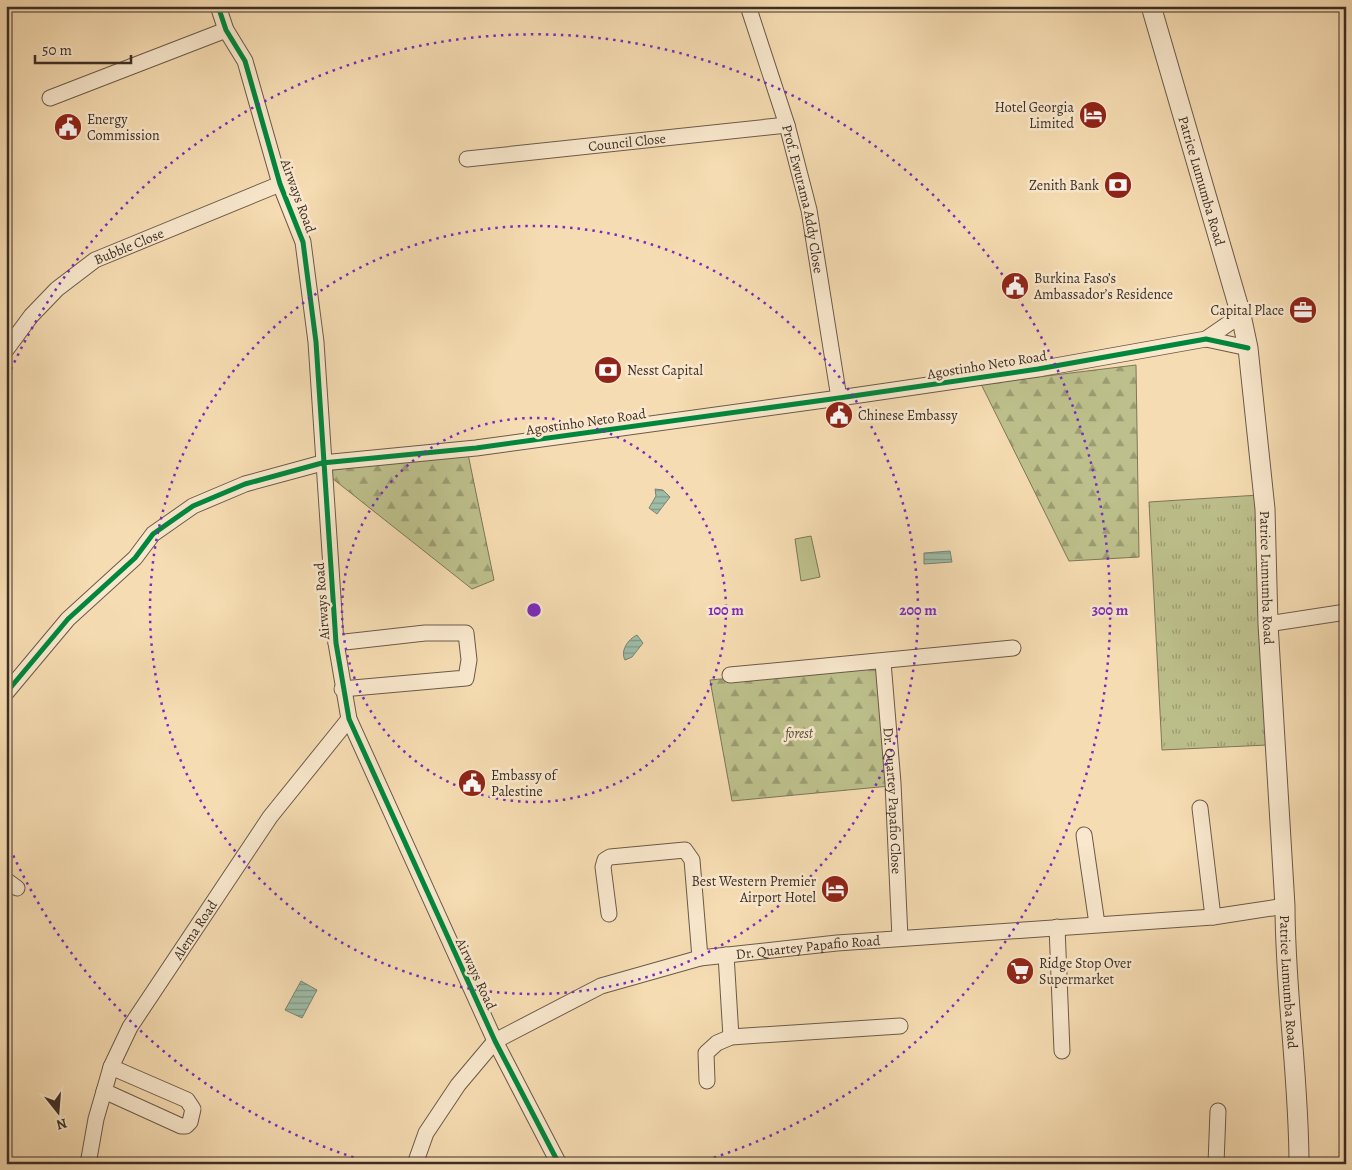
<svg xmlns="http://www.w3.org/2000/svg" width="1352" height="1170" viewBox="0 0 1352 1170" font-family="Alegreya,serif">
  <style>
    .grass { fill: #bdc08c; stroke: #7d7759 }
    .forest { fill: url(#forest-firs); stroke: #7d7759 }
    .park { fill: url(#park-tufts); stroke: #7d7759 }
    .water { fill: url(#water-rules); stroke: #778373 }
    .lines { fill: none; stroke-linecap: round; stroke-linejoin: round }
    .minor-casing { stroke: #6b5a49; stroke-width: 17 }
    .tertiary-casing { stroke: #6b5a49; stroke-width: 21 }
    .minor { stroke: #f9e8cd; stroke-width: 15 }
    .tertiary { stroke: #f9e8cd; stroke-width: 19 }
    .cycleway-casing { stroke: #f9e8cd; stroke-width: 8 }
    .cycleway { stroke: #00873e; stroke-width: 5 }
    .ring { fill: none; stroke: #7b2cbf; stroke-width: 2.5; stroke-dasharray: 2.5 5 }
    .labels { text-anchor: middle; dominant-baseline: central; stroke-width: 5; stroke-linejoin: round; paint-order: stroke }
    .poi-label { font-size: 14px; fill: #3d2e26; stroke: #f9e8cd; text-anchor: start }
    .street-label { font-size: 14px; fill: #3d2e26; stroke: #f9e8cd }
    .park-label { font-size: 14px; font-style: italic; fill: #574b3a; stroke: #f9e8cd }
    .centre { fill: #7b2cbf; stroke: #f9e8cd; stroke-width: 2.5 }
    .ring-label { font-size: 15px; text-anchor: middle; font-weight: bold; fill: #7b2cbf; stroke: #f9e8cd; stroke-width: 5; stroke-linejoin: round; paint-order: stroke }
  </style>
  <defs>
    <pattern id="forest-firs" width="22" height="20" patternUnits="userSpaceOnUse" patternTransform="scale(1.25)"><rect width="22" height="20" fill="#bdc08c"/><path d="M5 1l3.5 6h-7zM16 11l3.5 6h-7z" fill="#9b9c72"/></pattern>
    <pattern id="park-tufts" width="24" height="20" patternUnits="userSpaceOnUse" patternTransform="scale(1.25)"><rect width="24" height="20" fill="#bdc08c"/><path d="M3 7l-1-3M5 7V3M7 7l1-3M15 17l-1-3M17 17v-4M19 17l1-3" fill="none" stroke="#9b9c72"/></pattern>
    <pattern id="water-rules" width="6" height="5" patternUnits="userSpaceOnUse" patternTransform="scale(1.25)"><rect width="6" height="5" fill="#9ebca7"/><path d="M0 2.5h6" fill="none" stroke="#829988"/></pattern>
  </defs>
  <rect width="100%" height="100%" fill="#f6dcb2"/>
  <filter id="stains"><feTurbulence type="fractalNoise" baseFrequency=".004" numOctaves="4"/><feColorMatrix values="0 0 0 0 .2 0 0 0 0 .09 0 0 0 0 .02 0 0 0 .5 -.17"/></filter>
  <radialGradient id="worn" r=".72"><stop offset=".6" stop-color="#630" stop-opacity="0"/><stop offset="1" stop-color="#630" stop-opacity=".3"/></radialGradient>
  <path class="grass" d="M811,536l9,41 -19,4 -6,-42z"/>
  <path class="forest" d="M1136,365l3,192 -70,4 -88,-177z
    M468,454l26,126 -22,9 -149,-118z
    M882,664l8,122 -158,15 -22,-121z"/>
  <path class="park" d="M1259,495l8,250 -105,5 -13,-248z"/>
  <path class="water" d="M655,489l8,1 7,7 -13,17 -8,-6 7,-12z
    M950,551l2,11 -28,2v-11z
    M637,635l6,8 -11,14 -7,3c-5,-9 3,-21 12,-25z
    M301,981l16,9 -15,28 -17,-8z"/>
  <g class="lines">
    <defs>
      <g id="minor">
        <path d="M218,6l8,24 19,31 35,123 23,58 13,100 20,301 13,76 146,322 64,123"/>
        <path id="s1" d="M748,6l39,119 22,85 30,188"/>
        <path d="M50,98l176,-68"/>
        <path id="s2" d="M467,159l320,-34"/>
        <path d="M1206,339l35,-24"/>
        <path id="s3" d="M6,350l25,-34 26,-27 38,-29 185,-76"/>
        <path d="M1268,624l78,-12"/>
        <path d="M336,643l89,-10h41l3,27 -3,18 -124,11"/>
        <path id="s4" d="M883,662l10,121 7,155"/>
        <path d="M730,675l283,-27"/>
        <path d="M6,693l62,-74 67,-61 18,-24 40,-28 52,-22 77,-21 154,-15 363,-50 199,-29 168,-30 42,9"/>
        <path d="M1200,808l13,109"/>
        <path d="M1084,835l13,89"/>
        <path d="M6,880l11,8"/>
        <path d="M609,914l-6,-47 2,-7 5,-3 75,-7 7,10 8,98"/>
        <path d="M1057,927l5,124"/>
        <path d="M726,955l5,82"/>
        <path d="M707,1081l-1,-28 11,-10 14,-6 169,-11"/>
        <path d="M104,1091l77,35h5l4,-4 3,-13 -6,-9 -76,-33"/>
        <path id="s5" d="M88,1164l8,-45 15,-52 19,-40 140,-210 79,-98"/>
        <path id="s6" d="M415,1164l11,-31 32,-48 37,-44 106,-55 99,-28 137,-15 376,-26 72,-11"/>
        <path d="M1216,1164l2,-53"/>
      </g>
      <g id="tertiary">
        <path id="s7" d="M1151,6l90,309 7,33 17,161 3,115 17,282c0,86 14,171 14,258"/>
      </g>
    </defs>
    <use href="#minor" class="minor-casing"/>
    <use href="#tertiary" class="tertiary-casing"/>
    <use href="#minor" class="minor"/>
    <use href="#tertiary" class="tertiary"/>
    <defs>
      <path id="cycleway" d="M218,6l8,24 19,31 35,123 23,58 13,100 20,301 13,76 146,322 64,123
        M6,693l62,-74 67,-61 18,-24 40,-28 52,-22 77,-21 154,-15 363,-50 199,-29 168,-30 42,9"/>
    </defs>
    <use href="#cycleway" class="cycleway-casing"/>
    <use href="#cycleway" class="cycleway"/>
  </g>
  <g class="ring">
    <circle cx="534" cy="610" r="192"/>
    <circle cx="534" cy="610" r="384"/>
    <path d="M375 1164A576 576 0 0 1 8 844M8 376A576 576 0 1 1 693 1164"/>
  </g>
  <defs>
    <symbol id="hotel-disc" viewBox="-11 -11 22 22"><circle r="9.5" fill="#8f2418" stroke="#f9e8cd"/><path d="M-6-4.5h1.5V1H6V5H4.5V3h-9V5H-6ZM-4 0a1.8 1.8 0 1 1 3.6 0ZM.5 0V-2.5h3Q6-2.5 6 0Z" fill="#fff"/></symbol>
    <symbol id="civic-disc" viewBox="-11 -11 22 22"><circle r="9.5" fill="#8f2418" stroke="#f9e8cd"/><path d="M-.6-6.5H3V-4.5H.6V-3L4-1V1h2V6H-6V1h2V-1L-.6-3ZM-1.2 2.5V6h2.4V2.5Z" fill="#fff"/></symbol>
    <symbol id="bank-disc" viewBox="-11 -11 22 22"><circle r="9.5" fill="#8f2418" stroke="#f9e8cd"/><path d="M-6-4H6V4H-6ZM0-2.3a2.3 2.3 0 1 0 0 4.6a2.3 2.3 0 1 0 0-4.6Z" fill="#fff"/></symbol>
    <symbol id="office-disc" viewBox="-11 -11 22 22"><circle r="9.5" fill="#8f2418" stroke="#f9e8cd"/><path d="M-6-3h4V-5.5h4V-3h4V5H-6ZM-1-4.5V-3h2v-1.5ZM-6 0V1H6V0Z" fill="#fff"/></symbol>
    <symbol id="supermarket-disc" viewBox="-11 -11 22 22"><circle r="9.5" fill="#8f2418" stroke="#f9e8cd"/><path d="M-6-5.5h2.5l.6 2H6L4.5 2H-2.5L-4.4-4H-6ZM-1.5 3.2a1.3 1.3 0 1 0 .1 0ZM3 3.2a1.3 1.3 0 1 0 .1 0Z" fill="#fff"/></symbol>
  </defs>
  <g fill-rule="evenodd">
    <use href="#hotel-disc" x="1077" y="99" width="32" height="32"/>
    <use href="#civic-disc" x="52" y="111" width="32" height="32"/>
    <use href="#bank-disc" x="1102" y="169" width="32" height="32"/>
    <use href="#civic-disc" x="999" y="270" width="32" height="32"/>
    <use href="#office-disc" x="1287" y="294" width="32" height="32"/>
    <use href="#bank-disc" x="592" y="354" width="32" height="32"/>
    <use href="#civic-disc" x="823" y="399" width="32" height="32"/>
    <use href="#civic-disc" x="456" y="767" width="32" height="32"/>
    <use href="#hotel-disc" x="819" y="873" width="32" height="32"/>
    <use href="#supermarket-disc" x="1004" y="955" width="32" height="32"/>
  </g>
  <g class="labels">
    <g class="poi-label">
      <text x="1074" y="107" text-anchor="end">Hotel Georgia<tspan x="1074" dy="16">Limited</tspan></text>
      <text x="87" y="119">Energy<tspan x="87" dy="16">Commission</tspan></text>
      <text x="1099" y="185" text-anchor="end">Zenith Bank</text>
      <text x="1034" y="278">Burkina Faso’s<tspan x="1034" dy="16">Ambassador’s Residence</tspan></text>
      <text x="1284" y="310" text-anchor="end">Capital Place</text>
      <text x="627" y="370">Nesst Capital</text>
      <text x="858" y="415">Chinese Embassy</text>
      <text x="491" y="775">Embassy of<tspan x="491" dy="16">Palestine</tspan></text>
      <text x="816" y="881" text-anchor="end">Best Western Premier<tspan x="816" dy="16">Airport Hotel</tspan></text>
      <text x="1039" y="963">Ridge Stop Over<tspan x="1039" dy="16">Supermarket</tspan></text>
    </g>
    <g class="street-label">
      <text stroke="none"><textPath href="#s2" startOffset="161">Council Close</textPath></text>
      <text stroke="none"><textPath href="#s7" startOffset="182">Patrice Lumumba Road</textPath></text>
      <text transform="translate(298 196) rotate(70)">Airways Road</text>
      <text stroke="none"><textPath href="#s1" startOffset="201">Prof. Ewurama Addy Close</textPath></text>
      <text stroke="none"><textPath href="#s3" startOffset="164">Bubble Close</textPath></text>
      <text transform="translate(987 365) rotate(-9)">Agostinho Neto Road</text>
      <text transform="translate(586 422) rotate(-8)">Agostinho Neto Road</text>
      <text stroke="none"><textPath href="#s7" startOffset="586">Patrice Lumumba Road</textPath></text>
      <text transform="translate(322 601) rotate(-94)">Airways Road</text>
      <text stroke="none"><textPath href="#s4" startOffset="139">Dr. Quartey Papafio Close</textPath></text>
      <text stroke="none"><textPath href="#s5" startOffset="261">Alema Road</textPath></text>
      <text stroke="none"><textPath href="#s6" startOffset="479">Dr. Quartey Papafio Road</textPath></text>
      <text transform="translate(476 974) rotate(65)">Airways Road</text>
      <text stroke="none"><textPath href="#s7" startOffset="991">Patrice Lumumba Road</textPath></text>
    </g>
    <g class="park-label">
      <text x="799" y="733">forest</text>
    </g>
  </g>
  <circle cx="534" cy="610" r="8" class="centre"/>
  <g class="ring-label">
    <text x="726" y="615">100 m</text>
    <text x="918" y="615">200 m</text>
    <text x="1110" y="615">300 m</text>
  </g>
  <rect width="1352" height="1170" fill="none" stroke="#f6dcb2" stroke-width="25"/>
  <rect x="8" y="8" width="1337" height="1155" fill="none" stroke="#3d2e26" stroke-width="2.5"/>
  <rect x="12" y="12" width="1327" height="1145" fill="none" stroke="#3d2e26"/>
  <g transform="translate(58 1112) rotate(163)" stroke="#f9e8cd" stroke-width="4" paint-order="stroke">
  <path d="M0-4L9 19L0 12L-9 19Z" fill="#3d2e26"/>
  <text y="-8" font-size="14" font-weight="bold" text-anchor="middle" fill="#3d2e26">N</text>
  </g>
  <path d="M35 55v8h96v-8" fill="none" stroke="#3d2e26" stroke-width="2.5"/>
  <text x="42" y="55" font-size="15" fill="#3d2e26" stroke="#f9e8cd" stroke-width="4" paint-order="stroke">50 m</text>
  <rect width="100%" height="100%" filter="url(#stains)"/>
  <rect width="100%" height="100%" fill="url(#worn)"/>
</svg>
